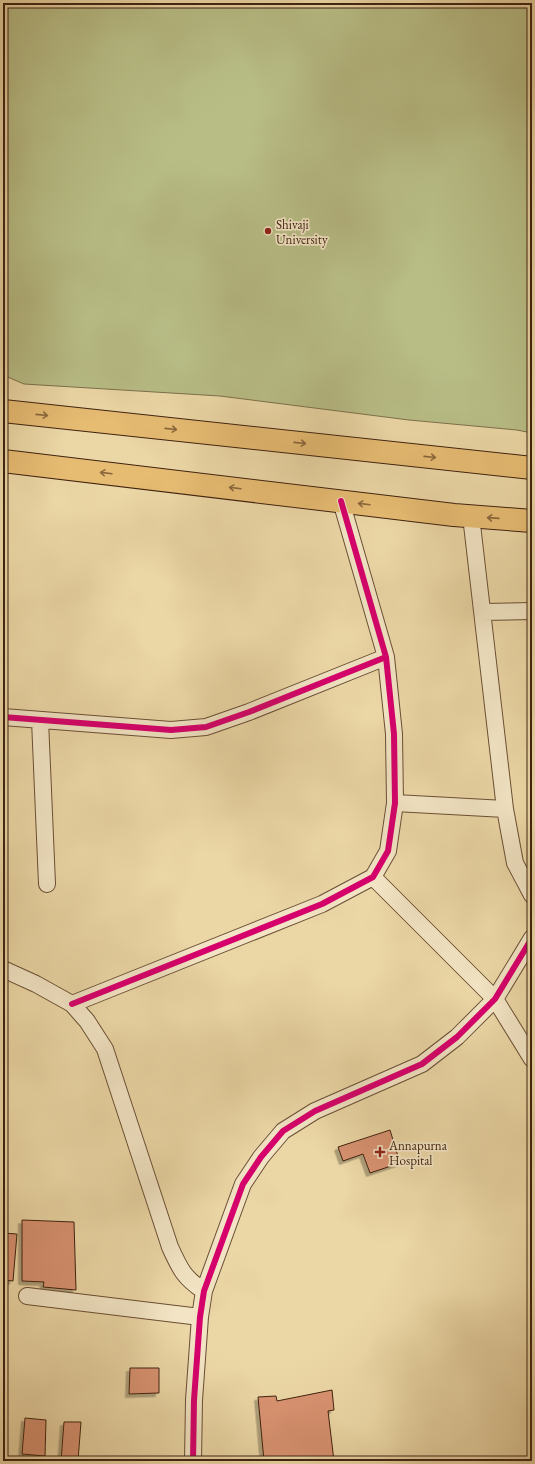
<svg xmlns="http://www.w3.org/2000/svg" width="535" height="1464" viewBox="0 0 535 1464" font-family="'EB Garamond',serif">
  <style>
    .green { fill: #b8bd86; stroke: #7c704a }
    .building { fill: #d89271; stroke: #3f220f; filter: url(#shadow) }
    .lines { fill: none; stroke-linecap: round; stroke-linejoin: round }
    .minor-casing { stroke: #6a4f34; stroke-width: 18 }
    .primary-casing { stroke: #3f220f; stroke-width: 24 }
    .minor { stroke: #f2e4c4; stroke-width: 16 }
    .primary { stroke: #e6bb72; stroke-width: 22 }
    .cycleway-casing { stroke: #f2e4c4; stroke-width: 8 }
    .cycleway { stroke: #d6006c; stroke-width: 6 }
    .oneway { stroke: #8a673c }
    .poi-dot { fill: #8f2418; stroke: #f2e4c4; stroke-width: 1.5 }
    .labels { text-anchor: middle; dominant-baseline: central; stroke-width: 3.5; stroke-linejoin: round; paint-order: stroke }
    .poi-label { font-size: 13px; fill: #3f220f; stroke: #f2e4c4; text-anchor: start }
  </style>
  <defs>
    <filter id="shadow"><feDropShadow dx="-3.5" dy="3.5" stdDeviation="0" flood-color="#0004"/></filter>
  </defs>
  <rect width="100%" height="100%" fill="#ebd6a5"/>
  <filter id="stains"><feTurbulence type="fractalNoise" baseFrequency=".005" numOctaves="4"/><feColorMatrix values="0 0 0 0 .2 0 0 0 0 .09 0 0 0 0 .02 0 0 0 .5 -.17"/></filter>
  <radialGradient id="worn" r=".72"><stop offset=".6" stop-color="#630" stop-opacity="0"/><stop offset="1" stop-color="#630" stop-opacity=".3"/></radialGradient>
  <path class="green" d="M3,3h529v430l-15,-3 -108,-10 -189,-24 -196,-12 -21,-9z"/>
  <path class="building" d="M390,1130l10,33 -30,10 -7,-19 -20,7 -5,-14z
    M22,1220l52,2 2,68 -33,-3 1,-5 -22,-1z
    M3,1233l14,1 -4,47 -10,-1z
    M130,1368h29v25l-30,1z
    M332,1390l2,20 -6,1 6,50h-70l-6,-64 18,-1 1,5z
    M25,1418l21,2 -1,36 -23,-2z
    M64,1422h17l-3,39h-17z
    M23,1456l16,5h-16z
    M147,1457v4h-24v-1z"/>
  <g class="lines">
    <defs>
      <path id="minor" d="M471,516l34,293 10,54 17,32
        M483,612l49,-1
        M3,717l168,13 35,-3 43,-15 137,-55
        M40,720l7,164
        M395,803l110,6
        M373,877l122,122 37,60
        M3,969l33,15 36,20 15,17 18,28 65,198c10,22 14,31 34,44
        M72,1004l250,-100 51,-27 15,-26 7,-48 -1,-69 -8,-77 -45,-156
        M27,1296l173,21
        M193,1461l1,-61 6,-83 4,-26 39,-107 18,-27 22,-26 32,-20 107,-47 35,-27 38,-38 37,-61"/>
      <path id="primary" d="M3,411l529,57
        M3,461l451,54 78,6"/>
    </defs>
    <use href="#minor" class="minor-casing"/>
    <use href="#primary" class="primary-casing"/>
    <use href="#minor" class="minor"/>
    <use href="#primary" class="primary"/>
    <defs>
      <path id="cycleway" d="M3,717l168,13 35,-3 43,-15 137,-55
        M72,1004l250,-100 51,-27 15,-26 7,-48 -1,-69 -8,-77 -45,-156
        M193,1461l1,-61 6,-83 4,-26 39,-107 18,-27 22,-26 32,-20 107,-47 35,-27 38,-38 37,-61"/>
    </defs>
    <use href="#cycleway" class="cycleway-casing"/>
    <use href="#cycleway" class="cycleway"/>
  </g>
  <defs><path id="oneway-shaft" d="M-6 0H5M1.5-3L5.5 0L1.5 3" fill="none" stroke-width="1.6" stroke-linecap="round" stroke-linejoin="round"/></defs>
  <g class="oneway">
    <use href="#oneway-shaft" transform="translate(42 415) rotate(6)"/>
    <use href="#oneway-shaft" transform="translate(171 429) rotate(6)"/>
    <use href="#oneway-shaft" transform="translate(300 443) rotate(6)"/>
    <use href="#oneway-shaft" transform="translate(430 457) rotate(6)"/>
    <use href="#oneway-shaft" transform="translate(106 473) rotate(-173)"/>
    <use href="#oneway-shaft" transform="translate(235 488) rotate(-173)"/>
    <use href="#oneway-shaft" transform="translate(364 504) rotate(-173)"/>
    <use href="#oneway-shaft" transform="translate(493 518) rotate(-176)"/>
  </g>
  <g class="poi-dot">
    <circle cx="268" cy="231" r="4"/>
    <path d="M378 1146h4v4h4v4h-4v4h-4v-4h-4v-4h4z"/>
  </g>
  <g class="labels">
    <g class="poi-label">
      <text x="276" y="224">Shivaji<tspan x="276" dy="15">University</tspan></text>
      <text x="389" y="1145">Annapurna<tspan x="389" dy="15">Hospital</tspan></text>
    </g>
  </g>
  <rect width="535" height="1464" fill="none" stroke="#ebd6a5" stroke-width="16"/>
  <rect x="4" y="4" width="527" height="1456" fill="none" stroke="#3f220f" stroke-width="2"/>
  <rect x="8" y="8" width="519" height="1448" fill="none" stroke="#3f220f"/>
  <rect width="100%" height="100%" filter="url(#stains)"/>
  <rect width="100%" height="100%" fill="url(#worn)"/>
</svg>
